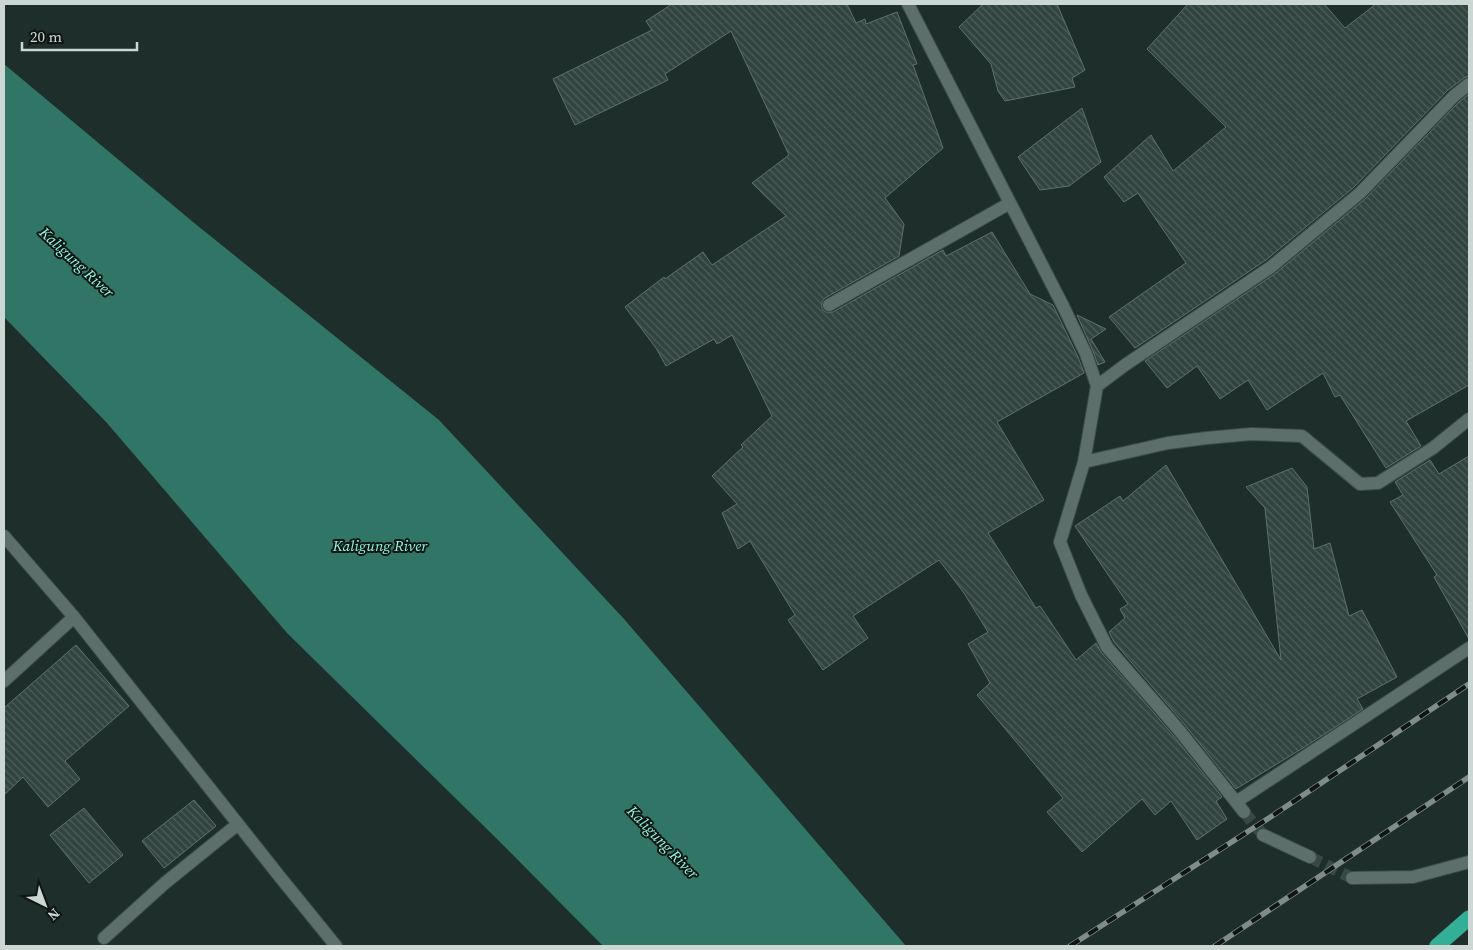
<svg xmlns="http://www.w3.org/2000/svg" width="1473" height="950" viewBox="0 0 1473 950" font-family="'Source Serif 4',serif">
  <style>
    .water { fill: #307566 }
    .building { fill: url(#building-back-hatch); stroke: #5e716c }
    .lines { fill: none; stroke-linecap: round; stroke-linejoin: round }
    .street-tunnel { stroke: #384844; stroke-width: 12; stroke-dasharray: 12 6; stroke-linecap: butt }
    .street-casing { stroke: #3e4c49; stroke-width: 14 }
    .highway-casing { stroke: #3e4c49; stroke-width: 16 }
    .street { stroke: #5c6f6a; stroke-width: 12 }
    .highway { stroke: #33af97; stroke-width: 15 }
    .rail-casing { stroke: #7f8c89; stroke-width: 5.5 }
    .rail { stroke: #0e1513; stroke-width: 4; stroke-dasharray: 11; stroke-linecap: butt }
    .labels { text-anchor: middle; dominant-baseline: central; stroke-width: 4; stroke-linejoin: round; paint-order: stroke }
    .water-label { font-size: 15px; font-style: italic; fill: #90f7e0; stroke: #0e1513 }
  </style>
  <defs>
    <pattern id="building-back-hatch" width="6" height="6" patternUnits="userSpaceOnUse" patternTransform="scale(1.25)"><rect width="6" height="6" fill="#32443f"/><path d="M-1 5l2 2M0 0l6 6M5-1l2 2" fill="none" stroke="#4e5e5a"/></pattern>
  </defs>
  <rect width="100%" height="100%" fill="#1e2f2b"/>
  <path class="water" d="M4,64l189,158 246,198 185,199 282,327h-303l-106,-107 -210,-206 -180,-210 -103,-106z"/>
  <path class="building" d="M672,4h175l9,19 9,-4 1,5 31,-12 20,52 -4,1 30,83 -58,50 19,26 -5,32 -74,42 -3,3v8l3,3h8l110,-62 3,6 46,-24 38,62 23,11 25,52 6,16 -87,49 47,78 -56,33 48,75 4,-2 36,54 20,-17 5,9 72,83 49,62 -6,4 11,18 -30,21 -26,-39 -16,14 -13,-16 -60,53 -35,-40 16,-14 -86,-103 13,-12 -22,-39 20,-12 -24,-39 -25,-33 -86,56 15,22 -45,32 -35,-50 7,-5 -45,-74 -12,8 -16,-36 15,-9 -25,-28 31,-29 -2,-2 31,-29 -40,-81 -15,9 -3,-5 -48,27 -10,-18 -31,-41 39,-30 1,2 38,-27 9,13 74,-49 -34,-33 37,-28 -58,-124 -66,43 3,6 -93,45 -22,-46 99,-49 -6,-9z
    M983,4h74l28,66 -13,8 3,9 -70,14 -7,-10 -7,-27 -32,-37z
    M1188,4h136l21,24 31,-24h93v72l-5,2 -16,12 -94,97 -88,73 -131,88 -26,-31 77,-54 -48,-70 -14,9 -20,-25 47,-42 22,36 53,-44 -79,-78z
    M1469,94v291l-63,36 15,25 -35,22 -46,-73 -5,2 -12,-24 -56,37 -19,-30 -28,19 -23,-33 -30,22 -22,-27 131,-88 89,-74 94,-97z
    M1082,108l19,54 -32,24 -29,4 -22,-33z
    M1077,315l29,14 -15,10 14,23 -7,3 -5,-14z
    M1469,456v183l-35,-62 3,-2 -47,-73 13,-7 -8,-13 35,-22 9,14z
    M1166,465l115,195 -16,-152 -19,-21 46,-19 15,19 7,62 16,-6 19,73 13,-6 35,67 -40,22 6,10 -60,39 -67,41 -51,-64 -71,-83 -5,-10 16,-14 -5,-9 8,-5 -53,-78 45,-30 3,5z
    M76,645l53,61 -64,55 15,18 -32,28 -25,-30 -19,18v-87z
    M194,800l22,26 -52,42 -22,-27z
    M84,808l39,47 -34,28 -39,-48z"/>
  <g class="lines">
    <path class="street-tunnel" d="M1244,812l19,23
      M1310,857l42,21"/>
    <defs>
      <path id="street" d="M908,4l155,302 23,48 11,32 -13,76 -24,80 21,53 26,52 72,83 65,82
        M829,305l181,-102
        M1097,386l28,-21 146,-98 89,-74 94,-97 15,-12
        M1084,462l84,-19 39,-5 44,-4 51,2 58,48 18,-1 55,-35 36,-29
        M4,536l70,81 206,260 56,69
        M4,681l70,-64
        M1236,802l233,-154
        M1263,835l47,22
        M1352,878l61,-1 56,-15
        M104,938l61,-55 73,-59"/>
      <path id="highway" d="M1437,946l32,-28"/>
    </defs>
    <use href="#street" class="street-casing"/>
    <use href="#highway" class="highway-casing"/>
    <use href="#street" class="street"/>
    <use href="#highway" class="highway"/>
    <defs>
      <path id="rail" d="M1070,946l202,-130 197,-132
        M1215,946l254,-169"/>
    </defs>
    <use href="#rail" class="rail-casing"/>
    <use href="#rail" class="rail"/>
  </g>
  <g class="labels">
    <g class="water-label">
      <text transform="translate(77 262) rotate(43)">Kaligung River</text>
      <text x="380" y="545">Kaligung River</text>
      <text transform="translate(663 842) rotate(46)">Kaligung River</text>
    </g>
  </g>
  <rect width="1473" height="950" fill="none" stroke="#ccd6d3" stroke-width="10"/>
  <g transform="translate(45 905) rotate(138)" stroke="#0e1513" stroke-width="4" paint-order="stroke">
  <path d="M0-4L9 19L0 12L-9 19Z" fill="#ccd6d3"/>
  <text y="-8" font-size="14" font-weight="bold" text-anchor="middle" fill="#ccd6d3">N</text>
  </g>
  <path d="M22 42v8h115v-8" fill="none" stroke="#ccd6d3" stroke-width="2.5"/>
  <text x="30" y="42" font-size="15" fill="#ccd6d3" stroke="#0e1513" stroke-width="4" paint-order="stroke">20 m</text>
</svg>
